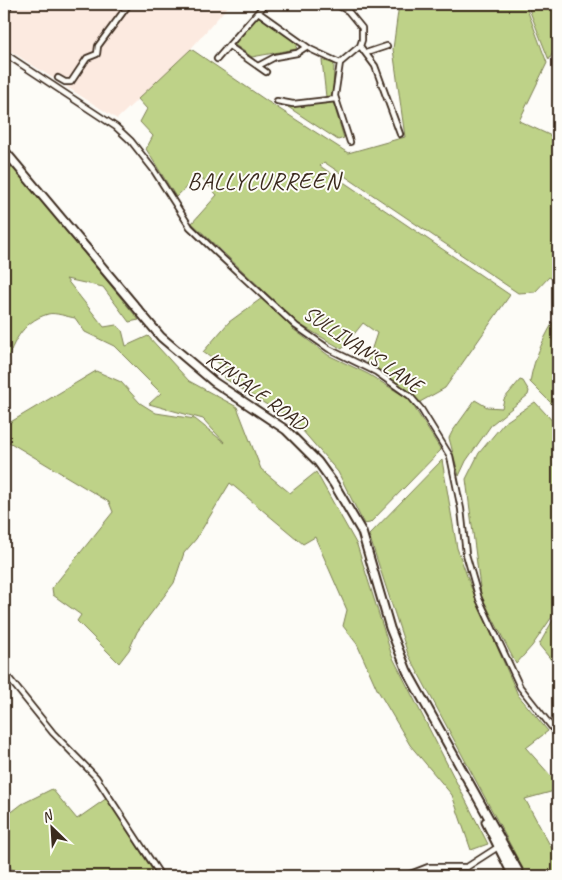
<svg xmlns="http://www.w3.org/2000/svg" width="562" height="880" viewBox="0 0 562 880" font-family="Caveat,sans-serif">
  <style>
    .built { fill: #fceae0 }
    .green { fill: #bed288; stroke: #7c7e53 }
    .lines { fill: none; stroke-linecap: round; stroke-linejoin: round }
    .minor-casing { stroke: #3b2a1e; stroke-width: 8 }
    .trunk-casing { stroke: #3b2a1e; stroke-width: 11 }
    .minor { stroke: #fdfcf7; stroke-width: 4.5 }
    .trunk { stroke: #fdfcf7; stroke-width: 7 }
    .labels { text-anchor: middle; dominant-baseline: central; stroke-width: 4; stroke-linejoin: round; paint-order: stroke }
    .street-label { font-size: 21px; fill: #3b2a1e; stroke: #fdfcf7 }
    .quarter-label { font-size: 24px; letter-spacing: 1px; fill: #3b2a1e; stroke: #fdfcf7 }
  </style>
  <rect width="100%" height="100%" fill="#fdfcf7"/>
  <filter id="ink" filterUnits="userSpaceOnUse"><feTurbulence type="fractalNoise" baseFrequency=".02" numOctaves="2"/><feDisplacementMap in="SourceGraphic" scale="10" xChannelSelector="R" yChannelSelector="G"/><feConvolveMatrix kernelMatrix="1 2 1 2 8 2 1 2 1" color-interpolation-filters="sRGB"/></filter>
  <g filter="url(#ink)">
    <path class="built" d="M4,4h226l-42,48 -71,67 -113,-72v-23l6,-11 -6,-4z"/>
    <path class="green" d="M399,4h126l22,59 -28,58 39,18v144l-9,-6 -14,15 -17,1 -194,-131 -4,4 190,129 -65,93 -25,14 -9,-10 -44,-29 10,-30 -14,-10 -21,26 -43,-25 -107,-101 25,-28 -18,-20 -23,22 -30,-48 7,-13 -13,-14 7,-13 -9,-10 53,-50 76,52 81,52 57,-16 -12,-88z
      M527,4h31v39l-9,17z
      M257,17h5l36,26 -2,6 -44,8 -17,-12 3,-7z
      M322,60l12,4 -1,28 -2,4 -5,1z
      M333,102l11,36 -6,2 -50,-33z
      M4,155l135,165 -10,2 -26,-35 -37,-8 38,48 12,-2 6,5 4,16 22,-10 41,45 48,26 24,62 29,24 26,-21 41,73 35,111 96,188 -17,6 -19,-55 -42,-50 -33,-56 -20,-45 -14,-18 4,-16 -32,-73 -12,7 -73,-61 -34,56 -12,14 -10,30 -37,49 -8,18 -10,13 -42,-42 4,-6 -28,-20 -1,-7 61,-76 -4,-10 -105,-63v-13l92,-55 25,11 19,21 16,10 39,6 30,24 -22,-24 -54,-15 12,-11 -47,-47 -29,-14 -10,-14c-7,-1 -20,-6 -27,-4 -27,8 -36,31 -44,55z
      M262,298l31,31 35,26 40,19 41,25 32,51 -71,73 -6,1 -26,-52 -42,-49 -72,-45 4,-8 -25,-18 26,-30z
      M558,314v96l-28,-28c4,-25 15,-47 28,-68z
      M520,380l3,1 6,10 -1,4 -36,29 -26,37 -7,15 -10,-38 3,-6 23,-32 12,7 15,1 2,-9z
      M535,402l23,25v181l-26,38 -16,18 -35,-69 -15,-116 13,-26 25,-30z
      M442,460l15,88 14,39 47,108 30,36 -22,17 32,36v6l-33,9 33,61v16h-31l-119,-222 -39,-119z
      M558,611v57l-19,-23z
      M52,789l25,30 30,-21 49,78h-140l-12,-20v-38l18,-14z"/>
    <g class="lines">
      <defs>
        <path id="minor" d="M336,4l12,7
          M348,4v7l14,17v12l-2,6 -20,17 -5,33 15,46
          M258,12l52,37 30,14
          M4,14l6,-10
          M229,46l37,26
          M360,46l15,20 25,68
          M4,53l112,74 15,14 22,28 37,58 28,27 78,72 33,23 47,23 34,24 11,13 29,47 11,53 5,45 13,45 41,88 38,48
          M366,53l21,-7
          M217,59l48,-55
          M258,66l17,-9 22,-4 9,-6
          M58,78l7,4h6l16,-24 10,-4 1,-8 31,-42
          M277,101l16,3 43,-5
          M4,672l49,61 43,44 65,99
          M405,876l23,-9h39l31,-20"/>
        <path id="trunk" d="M4,150l157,187 53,45 72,48 32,32 16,22 28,48 28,96 17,43 114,205
          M486,822l27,54"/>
      </defs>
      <use href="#minor" class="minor-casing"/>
      <use href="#trunk" class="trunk-casing"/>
      <use href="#minor" class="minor"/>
      <use href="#trunk" class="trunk"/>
    </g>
  </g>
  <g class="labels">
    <g class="street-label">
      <text transform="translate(363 349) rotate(34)">SULLIVAN'S LANE</text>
      <text transform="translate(257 391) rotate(36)">KINSALE ROAD</text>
    </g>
    <g class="quarter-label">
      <text x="264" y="181">BALLYCURREEN</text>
    </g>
  </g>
  <rect width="562" height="880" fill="none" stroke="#fdfcf7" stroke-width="20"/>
  <rect x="10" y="10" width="542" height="860" fill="none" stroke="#3b2a1e" stroke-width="2" filter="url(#ink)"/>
  <g transform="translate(52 828) rotate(335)" stroke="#fdfcf7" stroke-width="4" paint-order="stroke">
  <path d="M0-4L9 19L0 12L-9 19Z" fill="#3b2a1e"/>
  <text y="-8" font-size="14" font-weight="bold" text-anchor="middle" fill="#3b2a1e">N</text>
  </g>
</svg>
